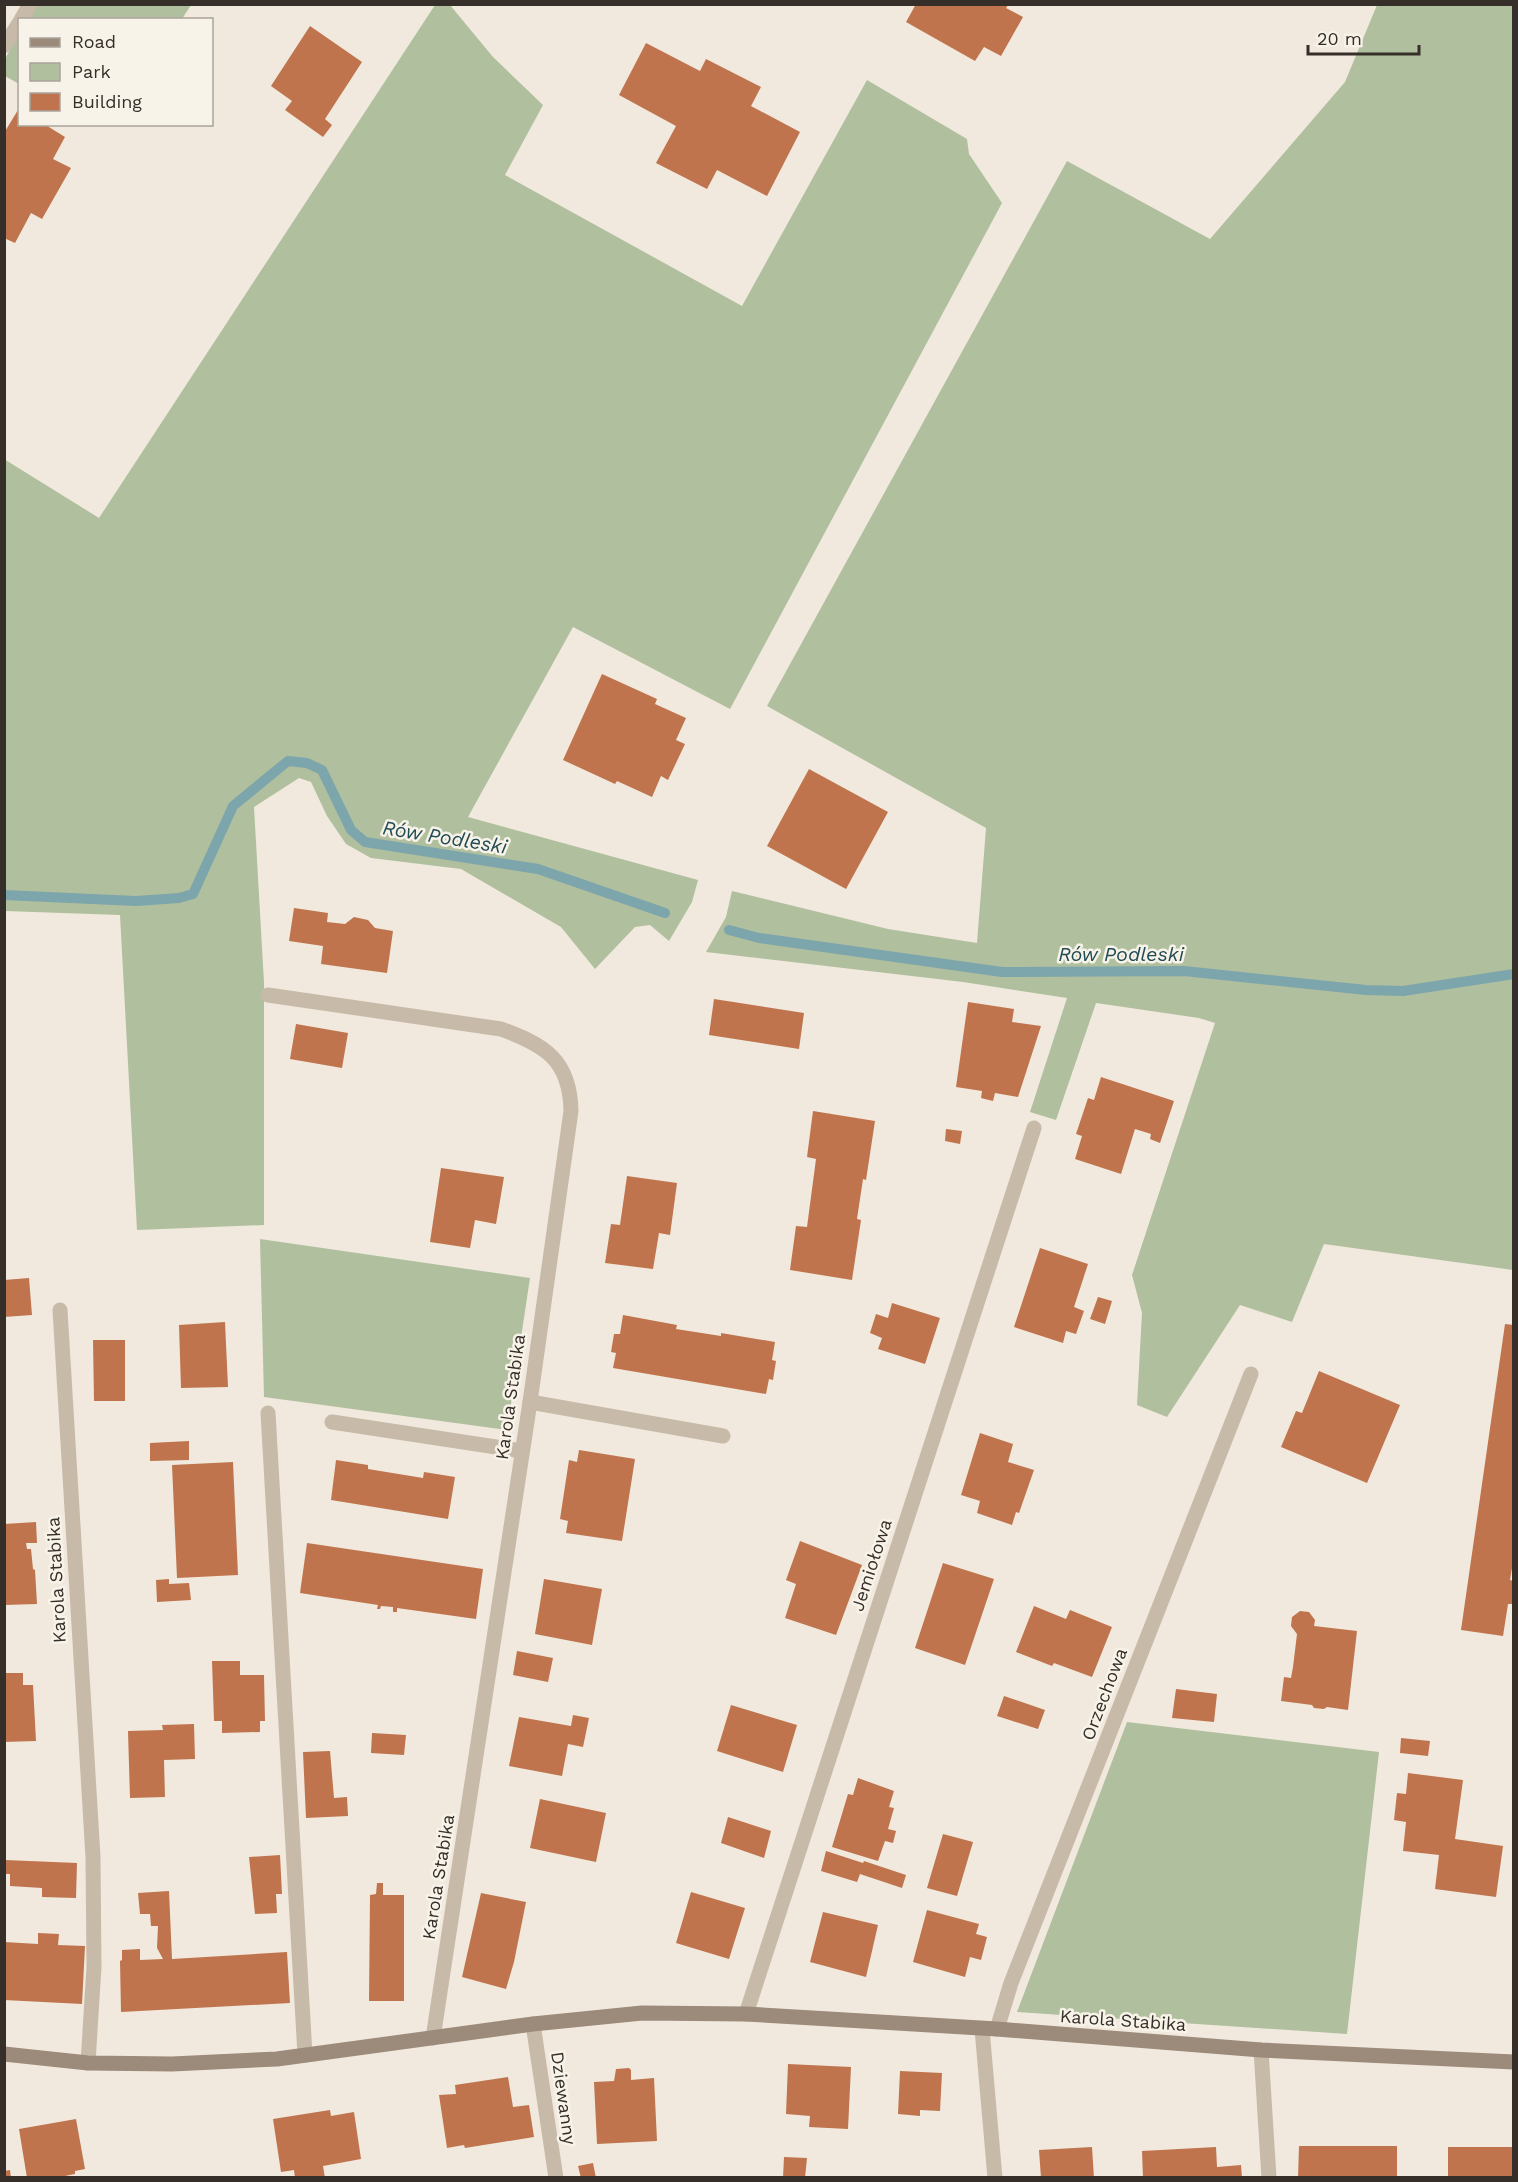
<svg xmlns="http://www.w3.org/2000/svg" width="1518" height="2182" viewBox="0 0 1518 2182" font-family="'Work Sans',sans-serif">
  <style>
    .green { fill: #b0bf9e }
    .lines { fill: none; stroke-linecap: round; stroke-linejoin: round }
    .stream { stroke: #7da5ac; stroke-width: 10 }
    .building { fill: #bf744d }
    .lane { stroke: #c8baa9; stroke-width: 15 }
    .street { stroke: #c8baa9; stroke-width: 15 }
    .secondary { stroke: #9c8a7b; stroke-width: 15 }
    .labels { text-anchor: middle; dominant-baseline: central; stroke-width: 5; stroke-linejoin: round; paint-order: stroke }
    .street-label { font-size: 18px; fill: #362e29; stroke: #f8f3e9 }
    .water-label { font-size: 20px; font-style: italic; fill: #214c55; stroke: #f8f3e9 }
  </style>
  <rect width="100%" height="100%" fill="#f1e9dd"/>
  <path class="green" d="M36,5h155l-9,14 -154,1z
    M435,5h15l43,52 50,48 -38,70 237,131 125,-226 100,59 2,15 33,49 -272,506 -157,-82 -105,190 230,63 -6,22 -23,39 -19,-16 -15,2 -40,42 -34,-42 -100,-58 -90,-11 -25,-14 -19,-28 -16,-34 -12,-4 -45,29 10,176v242l-127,5 -17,-315 -115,-4 -1,-452 95,59z
    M1377,5h136v1265l-189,-26 -32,78 -52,-17 -73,112 -30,-12 5,-92 -10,-38 83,-252 -16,-5 -103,-15 -40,117 -26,-8 37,-114 -104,-16 -257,-30 20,-35 6,-26 156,38 89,14 9,-115 -219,-122 300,-545 143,78 135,-157z
    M19,33v51l-14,-8v-17z
    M260,1239l270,39 -23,152 -243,-33z
    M1127,1722l252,30 -32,282 -330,-22z"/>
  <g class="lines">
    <path class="stream" d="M4,895l132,6 43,-3 14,-4 40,-88 55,-45 19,2 15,7 29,60 14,12 173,27 127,44
      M729,930l30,8 243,34 182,-1 182,19 37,1 111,-17"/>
  </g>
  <path class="building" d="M916,4h93l-3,4 17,9 -22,39 -17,-9 -9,14 -69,-39z
    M310,26l52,36 -37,57 7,6 -9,12 -38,-27 7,-9 -21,-15z
    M646,43l54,28 6,-12 55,28 -10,19 49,26 -33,64 -50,-26 -10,19 -51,-26 20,-37 -57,-31z
    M18,110l2,1v13h24l21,13 -12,22 18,9 -29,51 -11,-6 -16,30 -11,-5v-105z
    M602,674l55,25 -2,5 31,14 -10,22 9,4 -17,36 -7,-4 -9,21 -35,-16 -2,3 -52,-24z
    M809,769l79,43 -42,77 -79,-43z
    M294,908l34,5 -1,9 18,2 9,-7 14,3 7,8 18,3 -6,42 -66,-9 2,-18 -34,-5z
    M714,999l90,14 -5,36 -90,-14z
    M968,1002l46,7 -2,13 29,4 -23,71 -23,-4 -2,8 -12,-3 1,-7 -26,-4z
    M296,1024l52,9 -6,35 -52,-9z
    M1101,1077l73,24 -14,42 -10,-4 1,-5 -16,-5 -14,45 -46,-15 7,-23 -6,-2 12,-36 6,2z
    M813,1111l62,10 -9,59 -3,-1 -6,40 4,1 -9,60 -62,-10 6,-44 11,1 9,-68 -9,-2z
    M946,1129l16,2 -2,13 -15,-3z
    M441,1168l63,9 -8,47 -21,-4 -5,28 -40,-6z
    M627,1176l50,7 -7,52 -11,-2 -6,36 -48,-6 6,-39 9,1z
    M1040,1248l48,16 -14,43 10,4 -8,23 -10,-3 -3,12 -49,-16z
    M29,1278l3,37 -28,2v-37z
    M1098,1297l14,4 -7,23 -15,-5z
    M892,1303l48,15 -15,46 -47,-15 4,-11 -12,-5 6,-19 12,4z
    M623,1315l54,10 -1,4 45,7v-3l54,9 -3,18 4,1 -3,19 -4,-1 -3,15 -153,-26 3,-15 -5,-1 3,-18h6z
    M225,1322l3,65 -47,1 -2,-63z
    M1505,1324l9,1v231l-4,24 4,1v23h-6l-5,32 -42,-6z
    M93,1340h32v61h-31z
    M1319,1371l81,34 -33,78 -86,-36 15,-36 6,2z
    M980,1433l33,11 -5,18 26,8 -15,43 -3,-1 -4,13 -35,-12 3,-12 -19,-6z
    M189,1441v19l-39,1v-18z
    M579,1450l56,9 -13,82 -56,-8 2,-12 -8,-2 9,-59 8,2z
    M336,1460l32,5v4l55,9 1,-6 31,5 -7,42 -117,-19z
    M233,1462l5,113 -61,3 -5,-113z
    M36,1522l1,21h-11l1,6h4l2,20 2,1 2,34 -33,1v-81z
    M800,1541l62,24 -26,70 -51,-17 11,-34 -10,-4z
    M307,1543l176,26 -7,50 -79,-11v4h-4v-5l-12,-1 -1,3h-3l1,-4 -78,-12z
    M943,1563l51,16 -29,86 -50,-17z
    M169,1579v5l20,-1 2,17 -34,2 -1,-22z
    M544,1579l58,10 -10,56 -57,-11z
    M1034,1606l32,13 4,-9 42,17 -20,50 -38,-14 -2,3 -36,-14z
    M1300,1611l9,1 6,8 -1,6 43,5 -9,79 -21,-3 -3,2 -10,-1 -2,-3 -31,-4 3,-24 7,1 2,-11 4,-33 -6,-8 1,-9z
    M517,1651l36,7 -5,24 -35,-7z
    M212,1661h28v14h24l1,46h-5v11l-38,1v-12h-8z
    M4,1673h19v12h10l3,56 -32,1z
    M1176,1689l41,5 -3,28 -42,-4z
    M1004,1696l41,14 -7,19 -41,-13z
    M731,1705l66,20 -14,47 -66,-21z
    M573,1715l16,3 -6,29 -15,-3 -6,32 -53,-10 10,-49 52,9z
    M194,1724l1,35 -31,1 1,37 -35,1 -2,-67 35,-1 -1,-5z
    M372,1733l34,2 -2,20 -33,-2z
    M1401,1738l29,3 -2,15 -28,-3z
    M330,1751l4,47 13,-1 1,19 -42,2 -3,-66z
    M1408,1773l55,7 -8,59 48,7 -7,51 -61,-8 4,-34 -36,-4 3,-29 -12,-2 3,-27 9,1z
    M858,1778l36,13 -5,16 5,1 -6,21 8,2 -3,12 -8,-2 -7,20 -46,-14 16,-53 5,1z
    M540,1799l66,14 -10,49 -66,-14z
    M728,1817l43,14 -7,27 -43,-15z
    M943,1834l30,8 -16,54 -30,-8z
    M826,1851l37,12 1,-2 42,14 -4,13 -42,-14 -3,8 -36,-11z
    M280,1855l2,39h-6l1,19 -22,1 -6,-57z
    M5,1860l72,3 -1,35 -34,-1v-9l-32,-2v-12h-6z
    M377,1883h6v12h21v106h-35l1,-106 6,-1z
    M169,1891l3,68 115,-7 3,51 -169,9 -1,-51 2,-1v-10l18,-1v11l23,-1 -6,-11 1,-22h-7l-1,-12h-10l-2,-21z
    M691,1892l54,16 -16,51 -53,-16z
    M481,1893l45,9 -12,60 -8,27 -44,-12z
    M927,1910l52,14 -3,10 11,3 -6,23 -11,-3 -5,20 -52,-15z
    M823,1912l55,13 -12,52 -56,-15z
    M38,1933l21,1 -1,11 27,1 -3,58 -78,-4v-58l34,2z
    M788,2064l63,3 -3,62 -39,-2 1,-11 -24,-2z
    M629,2068l2,2v10l23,-2 3,63 -60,3 -3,-62 20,-1 2,-12z
    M900,2071l42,2 -2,38 -20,-1v6l-22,-2z
    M508,2077l5,30 16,-2 5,32 -69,11 -1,-3 -17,3 -8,-53 17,-1 -1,-9z
    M330,2110l1,6 23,-4 7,47 -38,7 2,12h-30l-1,-8 -13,2 -8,-53z
    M76,2119l9,50 -10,2v3l-20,4h-28l-8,-49z
    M1299,2146h98v32h-99z
    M1092,2147l2,31h-53l-2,-28z
    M1216,2147l1,20 24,-2 1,13h-99l-1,-27z
    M1448,2147h66v31h-66z
    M784,2157l23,1 -2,20h-22z
    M593,2163l3,15h-15l-3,-12z
    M10,2170l1,8h-7v-7z"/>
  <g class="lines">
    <path class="lane" d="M60,1310l33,547 1,110 -6,96
      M530,1402l193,34
      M268,1413l37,642
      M332,1422l190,29"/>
    <path class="street" d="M21,20l9,-16
      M4,46l16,-24
      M268,995l233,34c44,16 69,31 70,82l-41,291 -97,636
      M746,2014l288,-886
      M533,2024l23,154
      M982,2029l13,149
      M997,2029l14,-46 240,-609
      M1261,2050l8,128"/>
    <path class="secondary" d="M4,2054l84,9 84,1 105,-5 256,-35 109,-11 104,1 251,15 264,21 253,12"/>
  </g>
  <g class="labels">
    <g class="street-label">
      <text transform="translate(510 1397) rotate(-82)">Karola Stabika</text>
      <text transform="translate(871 1565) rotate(-72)">Jemiołowa</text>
      <text transform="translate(56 1580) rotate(-93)">Karola Stabika</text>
      <text transform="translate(1104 1694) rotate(-69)">Orzechowa</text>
      <text transform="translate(438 1877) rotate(-81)">Karola Stabika</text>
      <text transform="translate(1123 2020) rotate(4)">Karola Stabika</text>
      <text transform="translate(564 2098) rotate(82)">Dziewanny</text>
    </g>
    <g class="water-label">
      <text transform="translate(445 837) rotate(9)">Rów Podleski</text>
      <text x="1121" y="954">Rów Podleski</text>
    </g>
  </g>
  <rect width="1518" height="2182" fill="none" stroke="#362e29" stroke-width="12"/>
  <rect x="18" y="18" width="195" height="108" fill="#f8f3e9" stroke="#aaa49c" stroke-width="1.5"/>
  <rect x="30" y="38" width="30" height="9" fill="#9c8a7b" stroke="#aaa49c" stroke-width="1.5"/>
  <text x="72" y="48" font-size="18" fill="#362e29">Road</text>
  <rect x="30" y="63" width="30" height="18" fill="#b0bf9e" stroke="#aaa49c" stroke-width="1.5"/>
  <text x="72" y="78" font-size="18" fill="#362e29">Park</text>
  <rect x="30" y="93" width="30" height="18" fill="#bf744d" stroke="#aaa49c" stroke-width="1.5"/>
  <text x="72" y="108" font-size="18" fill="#362e29">Building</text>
  <path d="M1308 45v9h111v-9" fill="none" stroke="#362e29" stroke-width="3"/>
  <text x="1317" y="45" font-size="18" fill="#362e29" stroke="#f8f3e9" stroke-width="4.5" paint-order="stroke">20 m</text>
</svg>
